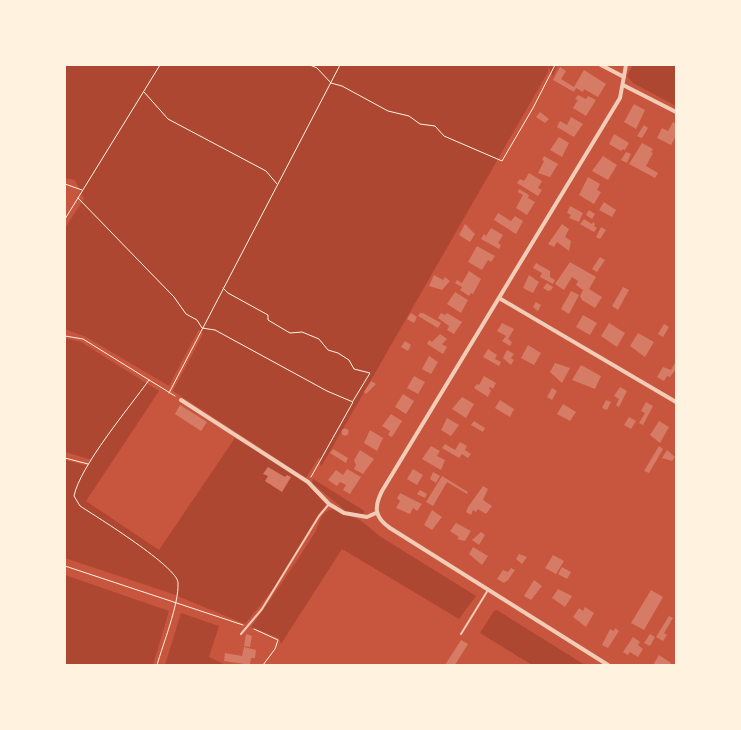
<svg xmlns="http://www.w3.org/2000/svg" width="741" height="730" viewBox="0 0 741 730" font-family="Jost,sans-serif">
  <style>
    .green { fill: #ae4732 }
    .building { fill: #d67c66 }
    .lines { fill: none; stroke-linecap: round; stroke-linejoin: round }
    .path { stroke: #fff3e0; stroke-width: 1 }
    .service { stroke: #f1ccb7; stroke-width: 2 }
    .minor { stroke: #f1ccb7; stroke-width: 4 }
  </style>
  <rect width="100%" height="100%" fill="#c8553d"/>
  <path class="green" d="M65,65h492l-4,11 -5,-10v6l-227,395 -2,-10 -13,21 -133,-87 30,-57 -4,-5 -30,57 -83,-49 -21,-8v-101l19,-29 -9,-19 -10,-2z
    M633,65h43v41l-43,-23 -6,-7z
    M65,338l16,4 78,49 -73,110 73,49 76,-112c24,15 79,43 92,66 -17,18 -27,46 -41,67 -12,18 -27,36 -41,53l-75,-31 -105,-35v-98l23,6 4,-6 -27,-8z
    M313,479l50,31 2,2 -4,3 -15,-4 -34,-28z
    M333,509l27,11 21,17 95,59 -17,23 -117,-70 -61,95 -2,-6 -28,-11c22,-31 43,-61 63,-93 7,-11 4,-21 19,-25z
    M65,575l104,36 -16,54h-88z
    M497,610l88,55h-53l-52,-32 14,-22z
    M181,613l38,13 -10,31 17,8h-61z"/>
  <path class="building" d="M560,67l6,4 -5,8 13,8 10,-17 22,14 -8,13 -14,-8 -1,3 -7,-4 -2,4 -21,-12z
    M578,95l8,4 2,-3 8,4 -10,16 -13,-8 5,-8 -3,-1z
    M634,104l11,6 -9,19 -12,-7z
    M540,112l9,7 -4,4 -9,-6z
    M571,117l12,7 -9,13 -17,-10 3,-6 7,4z
    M673,122l3,2v12l-5,9 -14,-7 5,-10 6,3z
    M644,125l4,3 -6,10 -5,-2z
    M614,134l15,9 -4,7 -2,-1 -2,2 -12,-7z
    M559,137l10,6 -7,14 -12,-7z
    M642,143l11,6 -2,3 2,1 -7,13 12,7 -3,5 -26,-14z
    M626,152l5,2 -4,9 -6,-3z
    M544,156l14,8 -8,13 -12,-4 6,-12 -2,-1z
    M603,156l14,9 -9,15 -16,-9z
    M529,173l13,8 -4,7 4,2 -4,6 -21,-13 3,-4 4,2z
    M588,177l12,7 -3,6 4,2 -7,12 -15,-9z
    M519,189l10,6 -1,3 7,4 -8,13 -11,-7 7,-13 -5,-3z
    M604,202l12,8 -4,7 -13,-7z
    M570,206l13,7 -4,9 -10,-4 2,-3 -4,-2z
    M589,210l6,4 -3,5 -6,-4z
    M498,213l13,8 4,-5 8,5 -7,13 -22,-14z
    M584,219l8,5 1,-2 2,2 -1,2 3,2 -3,4 -14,-8z
    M465,224l10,10 -5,8 -11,-7z
    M562,224l7,5 -4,8 6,4 -2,10 -12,-9 -3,5 -6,-3z
    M601,227l5,3 -6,9 -4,-2z
    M491,228l12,7 -5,8 3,2 -2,4 -18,-10 3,-5 2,2z
    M477,246l18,10 -4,6 -3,-2 -6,10 -14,-8z
    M600,257l5,3 -8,12 -5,-3z
    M570,262l26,15 -7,12 13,8 -7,11 -13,-8 -2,-4 3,-6 -7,-5 2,-4 -6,-4 -8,13 -9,-6z
    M536,263l14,8v6l5,3 -2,4 -13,-7 2,-4 -9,-5z
    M469,271l12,8 -8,15 -2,-1 -2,3 -9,-6 2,-3 -7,-4 2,-3 5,3z
    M434,275l9,5 2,-3 5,4 -8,9 -13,-4z
    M529,275l10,7 -6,11 -10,-5z
    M547,283l6,4 -2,3 -3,1 -5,-3z
    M623,287l6,3 -11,20 -6,-4z
    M571,291l8,4 -10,19 -8,-5z
    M455,292l13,8 -7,13 -14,-9z
    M536,302l5,3 -3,6 -5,-4z
    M411,313l6,4 -3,6 -7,-4z
    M420,313h3l18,10 -3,5 -20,-12z
    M441,313l4,2 2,-2 15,9 -8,12 -7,-4 2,-4 -11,-8z
    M583,315l14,8 -7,12 -14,-8z
    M502,323l12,6 -6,10 4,3 -2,4 -8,-5 4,-5 -9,-5z
    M609,323l16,10 -8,14 -16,-11z
    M664,324l5,3 -6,10 -5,-3z
    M638,333l16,9 -9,15 -15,-11z
    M440,334l7,5 -5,5 5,3 -4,7 -16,-10 2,-4 3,2z
    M405,341l6,4 -3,6 -7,-4z
    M528,345l13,8 -7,12 -13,-7z
    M488,349l9,6 -2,4 6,3 -2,4 -16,-9z
    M507,350l7,4 -3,4 3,2 -3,5 -8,-7z
    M429,356l9,6 -7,12 -9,-5z
    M676,361v8l-6,8 -3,-1 -3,5 -7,-4 6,-10 8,3z
    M555,363l15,5 -8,15 -12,-11z
    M581,365l20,11 -6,13 -23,-9z
    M414,376l11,6 -7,12 -11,-6z
    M484,376l12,7 -3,6 -3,-2 -1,2 2,1 -3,7 -14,-9 3,-4 2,1z
    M371,381l5,3 -10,10 -2,-2z
    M620,387l7,4 -8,16 -3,-2 3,-6 -5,-3z
    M552,388l5,3 -5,9 -5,-3z
    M403,394l11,7 -8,13 -11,-7z
    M462,397l12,7 -8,14 -14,-9z
    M500,400l14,9 -4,8 -15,-9z
    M606,400l5,2 -4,8 -5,-2z
    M646,402l7,4 -10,19 -4,-2 6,-10 -4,-2z
    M563,404l13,8 -6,9 -13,-7z
    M180,405l27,17 -6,9 -26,-17z
    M391,414l11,7 -10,16 -4,-2 2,-4 -8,-5z
    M629,417l7,4 -5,8 -7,-4z
    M447,418l12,7 -8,11 -10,-6z
    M474,421l11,7 -2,4 -12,-7z
    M659,421l10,6 -9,16 -10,-8z
    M341.5 432a3.5 3.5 0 1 1 7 0a3.5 3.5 0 1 1-7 0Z
    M370,430l13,8 -6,13 -13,-8z
    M460,442l7,4 -2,4 6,4 -3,4 -6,-4 -3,4 -17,-10 3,-4 10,6z
    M431,446l9,5 -3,5 8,4 -4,10 -19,-11z
    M659,446l4,3 -14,24 -5,-2z
    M333,449l15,9 -2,5 -16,-10z
    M360,450l14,9 -11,15 -9,-5 2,-4 -2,-5z
    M667,450l8,7 -3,4 -10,-3z
    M268,467l17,10 2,-2 4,2 -9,15 -17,-11 3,-5 -5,-2z
    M347,469l14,8 -11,17 -7,-4 3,-5 -6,-3 -3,4 -9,-6 8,-10 7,5z
    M413,469l10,6 -6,10 -10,-6z
    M433,472l7,4 -4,7 -6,-4z
    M442,476l26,16 -1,2 -20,-12 -14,24 -7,-4z
    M483,486l5,3 -5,11 9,6 -6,8 -8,-5 -2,3 -3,-2 -2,5 -5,-3 2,-5z
    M420,490l7,4 -2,4 -8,-4z
    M400,493l22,11 -5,7 -4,-3 -3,6 -14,-6 4,-7 -3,-3z
    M432,510l10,7 -10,13 -8,-5z
    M456,523l15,8 -6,10 -8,-2 2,-2 -9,-6z
    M481,532l4,3 -6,10 -7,-5z
    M473,547l15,9 -6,9 -13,-11z
    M519,554l8,3 -5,7 -6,-5z
    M553,555l11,6 -8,13 -11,-6z
    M562,567l9,5 -4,7 -9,-5z
    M511,568l4,2 -7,10 -4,3 -7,-4 6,-9 5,2z
    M534,580l8,6 -11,14 -7,-4z
    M558,589l14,7 -7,11 -13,-9z
    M651,590l12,7 -19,33 -13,-7z
    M585,607l9,6 -8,14 -13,-10 6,-9 4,3z
    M669,616l4,2 -9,15 3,2 -4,6 -7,-4z
    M615,628l4,3 -11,17 -6,-3 8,-16 4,2z
    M246,634l6,2 -2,11 -6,-1z
    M650,634l5,3 -5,9 -6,-3z
    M633,637l7,5 -2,3 5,4 -5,8 -8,-5 -2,3 -5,-3z
    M461,640l7,4 -13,21h-10z
    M244,647l12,3 -1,8h-4l-1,7 -26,-4 1,-8 17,3z
    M659,655l12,8 -1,2h-17z"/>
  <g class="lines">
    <path class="path" d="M310,65l7,3 14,15 11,3 46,25 21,5 11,8 15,2 9,10 58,25 31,-53 22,-43
      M144,92l24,27 98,52 11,13
      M65,184l17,6
      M78,198l96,99 12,17 11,6 5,8 13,2 112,61 26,11 -42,75
      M65,219l95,-154
      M223,288l5,5 40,22v5l22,13 12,-1 17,7 9,11 10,3 11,7 5,9 16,4 -17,28
      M65,336l18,3 92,57
      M149,380c-20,28 -69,86 -75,116l6,10c17,11 98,61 98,77 1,21 -15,61 -21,82
      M169,393l171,-328
      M65,458l23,6
      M65,566l178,59
      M254,629l24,11 -3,9 -12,16"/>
    <path class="service" d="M241,634l21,-25 57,-93 10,-12
      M461,634l27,-44"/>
    <path class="minor" d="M601,65l23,12
      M623,85l53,27
      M499,298l177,104
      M181,400l127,82 21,22 15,9 23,4 9,-4
      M608,665l-218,-137c-16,-11 -16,-21 -8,-37l238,-393 6,-33"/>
  </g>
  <rect width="741" height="730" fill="none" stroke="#fff3e0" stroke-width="132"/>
</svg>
